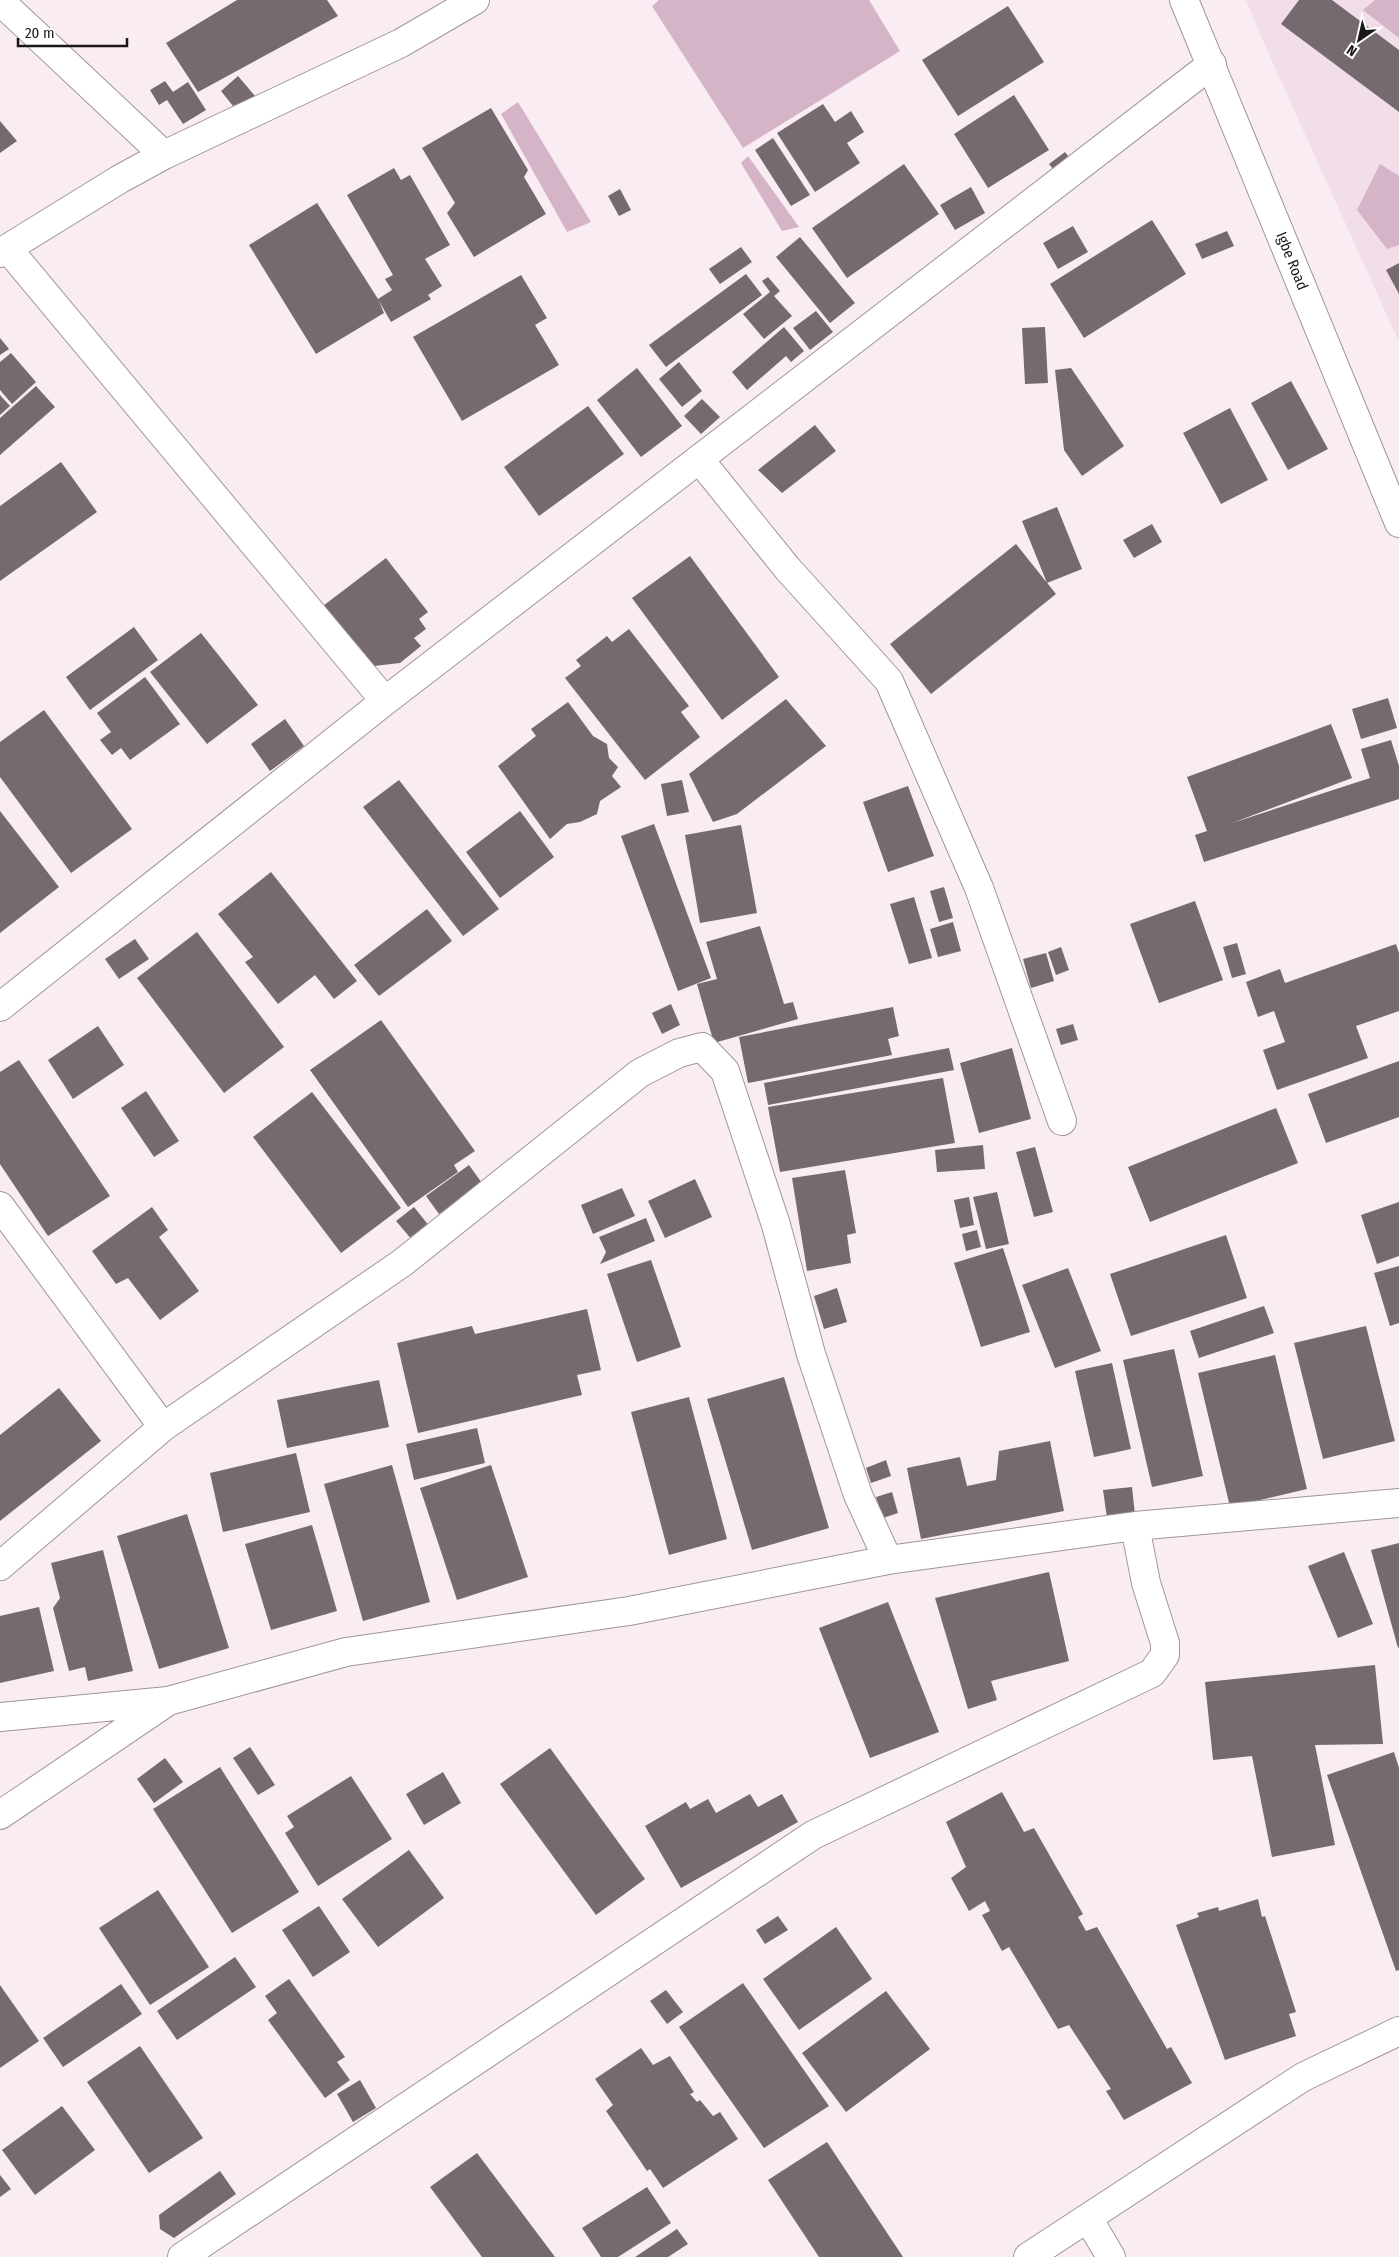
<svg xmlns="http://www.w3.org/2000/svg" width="1399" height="2257" viewBox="0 0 1399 2257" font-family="'Fira Sans Condensed',sans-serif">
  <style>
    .built { fill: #f1dee9 }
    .green { fill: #d6b4c7 }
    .building { fill: #746a6f }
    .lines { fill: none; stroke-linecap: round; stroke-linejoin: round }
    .minor-casing { stroke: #a0959b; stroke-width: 30 }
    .minor { stroke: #fff; stroke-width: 28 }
    .labels { text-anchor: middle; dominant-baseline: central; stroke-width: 4; stroke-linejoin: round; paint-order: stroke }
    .street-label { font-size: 15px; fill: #1b1619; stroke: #fff }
  </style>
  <rect width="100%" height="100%" fill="#f9edf3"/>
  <path class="built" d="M1246,0h153v342l-132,-292z"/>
  <path class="green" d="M659,0h210l31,51 -157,97 -91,-142z
    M1375,0h24v38l-36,-28z
    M518,102l73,120 -24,10 -66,-118z
    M748,156l51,71 -17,4 -41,-68z
    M1380,164l19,12v69l-12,4 -30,-39z"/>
  <path class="building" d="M237,0h90l11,16 -140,76 -32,-49z
    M1299,0h33l67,50v62l-118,-88z
    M1008,6l36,56 -86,54 -36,-56z
    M238,76l17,20 -22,10 -12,-15z
    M165,81l8,11 15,-10 18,28 -23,14 -16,-24 -8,5 -9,-15z
    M1014,95l35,55 -61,38 -34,-54z
    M823,104l12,18 16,-11 13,21 -17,11 13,20 -45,29 -38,-59z
    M491,108l37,62 -4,7 22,37 -72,43 -27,-44 8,-10 -33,-55z
    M0,121l17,20 -17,12z
    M773,138l37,57 -19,11 -36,-56z
    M1065,152l8,10 -16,12 -8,-10z
    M904,164l35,50 -92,64 -35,-50z
    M394,168l7,12 9,-5 40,70 -25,14 17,27 -14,9 3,4 -40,23 -12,-21 5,12 -68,41 -67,-109 68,-42 61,96 14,-9 -7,-11 8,-4 -46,-80z
    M971,187l14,26 -30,17 -15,-25z
    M620,189l11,21 -12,6 -11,-20z
    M1152,220l34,54 -102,64 -34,-54z
    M1073,226l15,26 -30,17 -15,-26z
    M1227,231l7,15 -32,13 -7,-15z
    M800,237l55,66 -25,20 -54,-66z
    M741,247l11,15 -32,22 -11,-15z
    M1399,263v31l-13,-24z
    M746,274l16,21 -96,72 -17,-22z
    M521,275l26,43 -12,7 24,40 -97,56 -49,-84z
    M768,277l12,14 -6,5 18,20 -28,23 -21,-25 27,-22 -8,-11z
    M816,311l17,21 -23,18 -17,-22z
    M784,327l20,24 -13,11 -5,-6 -39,34 -15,-18z
    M1045,327l3,56 -23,1 -3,-56z
    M0,338l9,11 -9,6z
    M11,353l25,29 -24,22 -12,-14v-28z
    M679,362l23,29 -20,16 -23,-28z
    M637,368l45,58 -41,31 -44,-57z
    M1071,368l53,78 -42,30 -18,-26 -9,-80z
    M1291,381l37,68 -40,21 -37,-67z
    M36,386l19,21 -55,48v-37z
    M0,395l10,11 -10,9z
    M702,399l18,18 -19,17 -17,-18z
    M588,406l36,48 -85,62 -35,-49z
    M1230,408l38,72 -47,24 -38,-71z
    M815,425l21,26 -54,42 -24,-23z
    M61,462l36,50 -97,69v-75z
    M1057,507l25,62 -35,14 -25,-62z
    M1152,524l10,18 -28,16 -11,-18z
    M1016,544l40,50 -125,100 -41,-50z
    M690,556l89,121 -57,43 -90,-122z
    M386,558l42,54 -9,7 7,10 -12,9 7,8 -21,17 -26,3 -15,-19 -7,5 -33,-43z
    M134,627l24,33 -68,50 -24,-33z
    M629,629l60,77 -8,6 19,25 -55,43 -80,-102 16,-12 -5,-6 31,-24 5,6z
    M201,633l57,72 -51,39 -57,-72z
    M145,677l35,47 -50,36 -9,-12 -9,7 -12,-15 11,-8 -14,-19z
    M1388,698l9,30 -36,11 -9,-30z
    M786,699l40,47 -89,68 -24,8 -24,-48z
    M568,702l25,34 14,8 2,14 9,9 -6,9 9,11 -21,14 -3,13 -17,8 -13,2 -17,15 -52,-73 38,-30 -5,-7z
    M44,710l88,119 -61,44 -71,-96v-35z
    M285,719l19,27 -34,25 -19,-27z
    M1331,724l21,54 -120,45 138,-45 -9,-29 30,-9 8,26v33l-195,63 -9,-27 12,-4 -20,-54z
    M399,780l100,129 -36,27 -100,-129z
    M682,780l7,32 -22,4 -6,-32z
    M908,786l26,70 -46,16 -25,-70z
    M0,811l59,76 -59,46z
    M520,811l34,46 -54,41 -34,-46z
    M654,824l57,154 -33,13 -57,-155z
    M741,825l16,88 -57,10 -15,-88z
    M271,872l86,109 -23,18 -19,-24 -37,29 -33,-42 8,-5 -35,-43z
    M944,887l9,31 -14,4 -9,-31z
    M914,897l18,61 -23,6 -19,-60z
    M1195,901l28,79 -64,23 -29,-79z
    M427,909l25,32 -73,55 -25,-31z
    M953,922l8,29 -23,6 -8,-28z
    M760,926l24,78 9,-2 5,17 -84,24 -17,-59 20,-5 -11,-37z
    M197,932l87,115 -60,46 -87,-115z
    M135,939l14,20 -30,20 -14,-20z
    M1237,943l9,31 -14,4 -9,-31z
    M1396,944l3,9v58l-43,15 12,32 -91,32 -14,-40 22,-8 -11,-31 -16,6 -12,-35 34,-13 5,14z
    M1061,947l8,23 -13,5 -8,-23z
    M1046,953l8,28 -23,7 -8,-29z
    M671,1004l9,21 -18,9 -10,-21z
    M893,1007l6,29 -11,3 4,16 -144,28 -9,-46z
    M381,1020l94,131 -21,14 4,7 -50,35 -98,-137z
    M1073,1024l5,16 -17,5 -5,-16z
    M98,1026l26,39 -51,34 -25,-39z
    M949,1048l5,22 -186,35 -4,-22z
    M1012,1048l19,71 -52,14 -19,-70z
    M19,1060l91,136 -62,40 -48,-72v-92z
    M1399,1061v56l-73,26 -18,-49z
    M943,1078l12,65 -175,29 -12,-65z
    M146,1091l33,50 -25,16 -33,-49z
    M312,1092l89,116 -60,45 -88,-116z
    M1276,1108l22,55 -148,59 -22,-55z
    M983,1145l2,24 -48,3 -2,-22z
    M1035,1147l18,65 -19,5 -18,-65z
    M469,1165l13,18 -43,31 -13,-18z
    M845,1170l11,63 -9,2 4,28 -44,8 -15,-93z
    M695,1179l17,38 -47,21 -17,-37z
    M622,1188l13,28 -42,18 -12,-29z
    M997,1192l12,52 -23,5 -13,-52z
    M969,1197l5,28 -14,3 -6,-28z
    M1399,1202v54l-22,8 -16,-49z
    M152,1207l16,23 -9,7 40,54 -39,29 -32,-42 -12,6 -24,-33z
    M414,1207l16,20 -17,14 -17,-20z
    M646,1218l9,23 -55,23 6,-12 -7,-15z
    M977,1230l4,17 -15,4 -4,-17z
    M1226,1235l21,63 -116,38 -21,-62z
    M1003,1248l27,84 -49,15 -27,-84z
    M651,1260l30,87 -44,15 -30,-88z
    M1399,1266v57l-9,3 -16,-53z
    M1068,1268l33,83 -46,17 -33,-83z
    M837,1288l10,34 -23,7 -10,-33z
    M1264,1306l10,27 -75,25 -9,-27z
    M587,1309l14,61 -24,5 5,20 -164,38 -21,-90 75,-17 3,8z
    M1366,1326l29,115 -72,18 -29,-116z
    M1174,1349l29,127 -51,11 -29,-127z
    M1275,1355l32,134 -77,18 -32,-134z
    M1112,1363l19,86 -37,8 -19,-86z
    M784,1377l45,151 -77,22 -45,-151z
    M379,1380l10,47 -102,21 -10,-48z
    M59,1388l42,53 -101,80v-86z
    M689,1397l38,142 -58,16 -38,-143z
    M477,1428l8,35 -71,17 -8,-36z
    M1050,1441l14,70 -143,28 -14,-71 53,-11 7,29 29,-6 3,-29z
    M296,1453l14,59 -87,20 -13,-59z
    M886,1460l5,16 -20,7 -5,-15z
    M392,1465l38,137 -67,19 -39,-137z
    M491,1465l37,112 -71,23 -37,-112z
    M1132,1487l3,28 -28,3 -4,-28z
    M892,1492l6,21 -15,5 -7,-21z
    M187,1514l42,134 -70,21 -42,-133z
    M312,1525l25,86 -66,19 -26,-86z
    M1399,1543v104l-1,1 -27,-98z
    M103,1550l30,121 -45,10 -3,-14 -16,4 -16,-63 7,-10 -9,-35z
    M1344,1552l29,72 -35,14 -30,-72z
    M1049,1572l20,89 -78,20 6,19 -29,9 -33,-111z
    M888,1602l51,130 -69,26 -51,-130z
    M39,1607l15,64 -54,12v-67z
    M1375,1665l8,79 -68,1 20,100 -63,12 -20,-101 -39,4 -8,-78z
    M250,1747l25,38 -17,10 -25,-37z
    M550,1748l95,131 -49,36 -96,-131z
    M1394,1752l5,16v202l-3,1 -69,-196z
    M165,1758l18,24 -29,21 -17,-24z
    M220,1767l79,125 -67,41 -79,-124z
    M443,1772l18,31 -37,22 -18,-31z
    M351,1776l41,63 -74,47 -33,-53 9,-6 -7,-11z
    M1002,1792l22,40 10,-4 49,86 -5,3 8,14 11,-4 70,122 4,-2 21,36 -68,37 -18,-29 5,-2 -42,-64 -11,4 -49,-82 -7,4 -20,-36 8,-4 -5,-10 -16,10 -18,-33 15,-11 -20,-45z
    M750,1794l8,13 24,-13 16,28 -117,66 -36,-62 41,-24 4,7 18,-10 8,14z
    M409,1850l35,48 -66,49 -36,-48z
    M158,1890l51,77 -59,38 -51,-77z
    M1258,1899l4,18 3,-1 31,96 -7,2 7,22 -71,24 -49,-135 23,-8 -2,-4 21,-6 1,4z
    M319,1906l31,46 -37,25 -31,-47z
    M778,1916l10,14 -23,14 -9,-14z
    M836,1927l36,52 -73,51 -36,-51z
    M235,1957l21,30 -79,53 -20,-29z
    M289,1979l56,78 -8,5 13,18 -25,18 -57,-78 9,-7 -12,-17z
    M743,1983l86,123 -65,42 -85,-121z
    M121,1984l21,30 -79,53 -20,-29z
    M0,1985l39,56 -39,27z
    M666,1990l17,22 -16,12 -17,-23z
    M886,1991l44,58 -84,63 -44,-59z
    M140,2046l63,92 -54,35 -62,-91z
    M641,2048l12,17 17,-9 24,36 -4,2 7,8 3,-2 13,16 7,-4 18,27 -75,49 -13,-19 -3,2 -41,-60 7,-6 -18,-26z
    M360,2080l16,28 -23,14 -16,-28z
    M62,2106l33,44 -60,45 -33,-45z
    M827,2142l76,115h-84l-51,-77z
    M477,2153l78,104h-73l-52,-70z
    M220,2171l16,23 -62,44 -14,-9 -1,-14z
    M0,2175l11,14 -11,8z
    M647,2187l24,36 -53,34h-17l-19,-29z
    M677,2229l11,15 -20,13h-33z"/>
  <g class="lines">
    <defs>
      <path id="minor" d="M1184,0l215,523
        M0,1l164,154
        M8,249l377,452
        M0,253l120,-74 44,-24 237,-112 74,-43
        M699,459l88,109 102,113 90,207 83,233
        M0,1007l385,-306 827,-637
        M0,1206l163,221
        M0,1566l163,-139 239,-164 238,-190 39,-20 23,-6 23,24 51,154 35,129 47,141 30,65
        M0,1717l168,-16 178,-49 283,-41 259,-51 247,-34 264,-23
        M0,1815l167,-113
        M1088,2218l23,39
        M182,2257l631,-422 339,-162 13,-18v-12l-19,-60 -11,-57
        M1028,2257l275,-180 96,-46"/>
    </defs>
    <use href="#minor" class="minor-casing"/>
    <use href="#minor" class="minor"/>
  </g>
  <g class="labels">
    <g class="street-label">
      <text transform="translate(1292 261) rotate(68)">Igbe Road</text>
    </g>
  </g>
  <g transform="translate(1359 40) rotate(214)" stroke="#ffffff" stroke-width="4" paint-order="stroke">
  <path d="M0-4L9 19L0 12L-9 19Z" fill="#1b1619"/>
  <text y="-8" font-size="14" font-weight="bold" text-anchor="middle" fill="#1b1619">N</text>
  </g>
  <path d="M18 38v8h109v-8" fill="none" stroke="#1b1619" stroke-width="2.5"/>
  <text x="25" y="38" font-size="15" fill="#1b1619" stroke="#ffffff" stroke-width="4" paint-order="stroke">20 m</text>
</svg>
